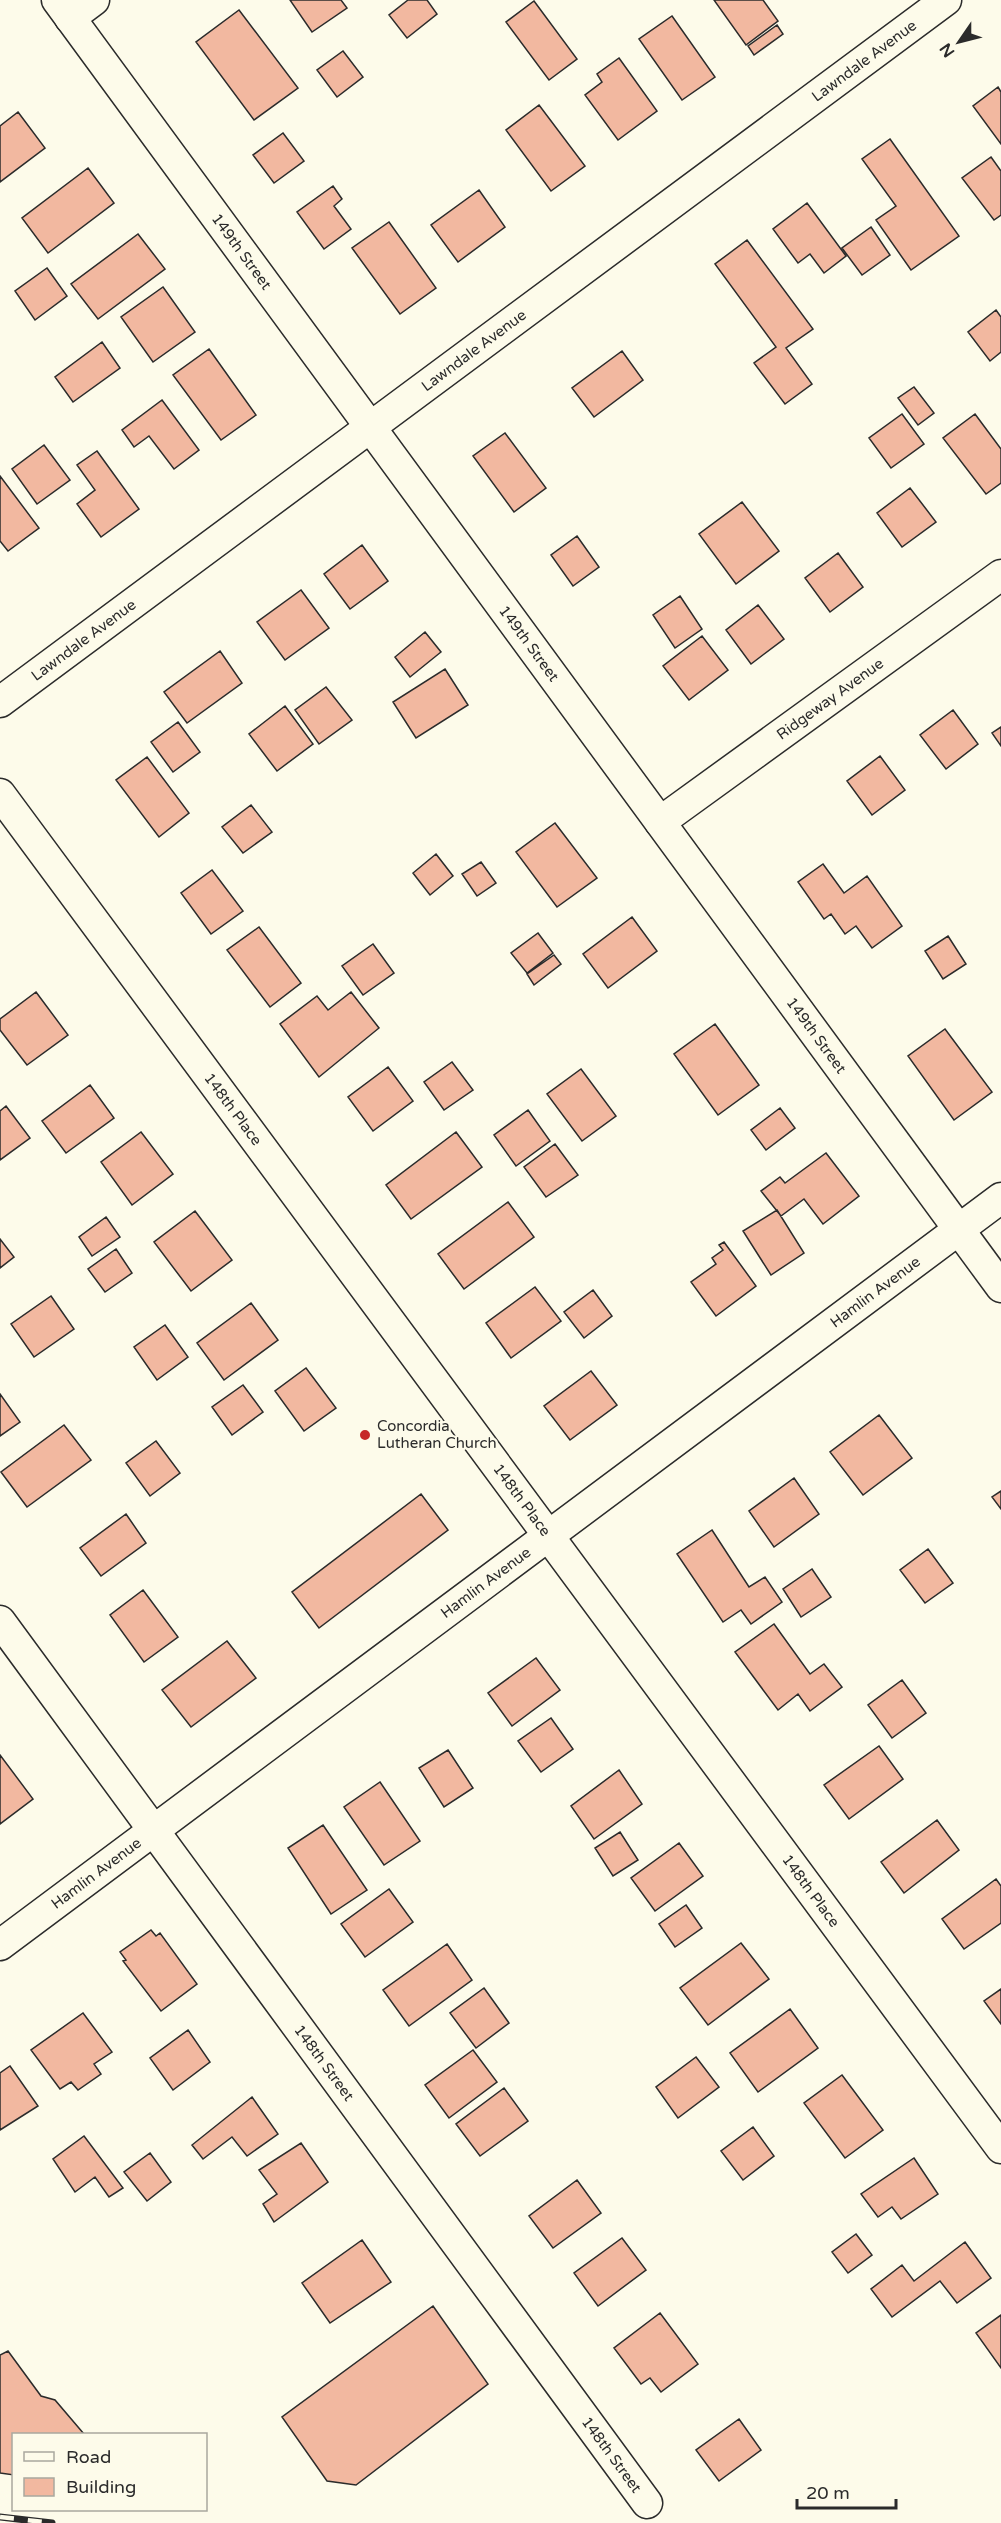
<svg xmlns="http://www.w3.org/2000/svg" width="1001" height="2523" viewBox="0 0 1001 2523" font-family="'Varela Round',sans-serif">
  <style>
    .building { fill: #f2b8a0; stroke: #2b2b2b; stroke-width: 1.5 }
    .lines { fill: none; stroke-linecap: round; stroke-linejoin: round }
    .minor-casing { stroke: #2b2b2b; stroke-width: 33 }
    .minor { stroke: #fdfbea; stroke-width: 30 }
    .rail-casing { stroke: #2b2b2b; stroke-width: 7 }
    .rail { stroke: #fdfbea; stroke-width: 4.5; stroke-dasharray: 14; stroke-linecap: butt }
    .poi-dot { fill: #c62828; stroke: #fdfbea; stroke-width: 2 }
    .labels { text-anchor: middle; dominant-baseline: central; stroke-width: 4.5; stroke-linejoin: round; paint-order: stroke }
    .street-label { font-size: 15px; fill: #2b2b2b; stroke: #fdfbea }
    .poi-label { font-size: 15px; fill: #2b2b2b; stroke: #fdfbea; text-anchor: start }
  </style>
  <rect width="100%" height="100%" fill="#fdfbea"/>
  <path class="building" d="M290,0h51l6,8 -35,24z
    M408,0h19l10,14 -30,24 -18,-23z
    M714,0h49l15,21 -32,24z
    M534,1l43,58 -28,21 -43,-58z
    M239,10l59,78 -44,32 -58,-78z
    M672,16l43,61 -33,23 -43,-61z
    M777,25l6,9 -29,21 -6,-9z
    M343,51l20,26 -26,20 -20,-27z
    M619,58l38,53 -39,29 -33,-45 17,-13 -5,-8z
    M998,87l3,5v52l-28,-38z
    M539,105l46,61 -34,25 -45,-61z
    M18,112l27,36 -45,34v-56z
    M283,133l21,28 -30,22 -21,-28z
    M890,139l69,97 -48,34 -35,-50 20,-14 -34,-47z
    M991,157l10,14v44l-7,5 -32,-42z
    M88,168l26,35 -66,50 -26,-35z
    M333,186l9,13 -8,7 17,23 -27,20 -27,-37z
    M479,190l26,37 -47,35 -27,-37z
    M807,203l39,53 -22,17 -14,-19 -12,9 -25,-34z
    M389,222l47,66 -36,26 -48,-66z
    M871,227l19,28 -28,20 -20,-27z
    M138,234l27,35 -67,50 -27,-35z
    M747,240l66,89 -27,19 26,36 -27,20 -31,-41 22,-16 -61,-83z
    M47,268l20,28 -32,24 -20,-29z
    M163,287l32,45 -42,30 -32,-45z
    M996,310l5,7v35l-11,9 -22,-29z
    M102,342l18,26 -47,34 -18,-25z
    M209,349l47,66 -35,25 -48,-65z
    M622,351l21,29 -49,37 -22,-29z
    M914,387l20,26 -16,12 -20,-27z
    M162,400l37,50 -25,19 -25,-33 -15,11 -12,-17z
    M902,414l22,30 -33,24 -22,-30z
    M975,414l26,35v34l-15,11 -43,-56z
    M505,433l41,55 -32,24 -41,-56z
    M44,445l26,35 -33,24 -25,-35z
    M97,451l42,58 -38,28 -24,-33 18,-14 -18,-25z
    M0,476l39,52 -31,23 -8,-10z
    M910,488l26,34 -34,25 -25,-34z
    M742,502l37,49 -43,33 -37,-50z
    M577,536l22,31 -26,19 -22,-31z
    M362,545l26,36 -38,28 -26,-35z
    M838,553l25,34 -33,25 -25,-34z
    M301,590l28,38 -44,32 -28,-38z
    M680,596l22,33 -27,19 -22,-33z
    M758,605l26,34 -33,25 -25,-34z
    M425,632l16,20 -31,25 -15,-20z
    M702,636l26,34 -39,30 -26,-34z
    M220,651l22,32 -55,40 -23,-31z
    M445,669l23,36 -52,33 -23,-36z
    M326,687l26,33 -33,24 -24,-34z
    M285,706l28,38 -36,27 -28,-37z
    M953,710l25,34 -32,25 -26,-34z
    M178,722l22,30 -27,20 -22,-30z
    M1001,727v19l-9,-13z
    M880,756l25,34 -33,25 -25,-34z
    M147,757l42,56 -30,24 -43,-57z
    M251,805l21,27 -29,21 -21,-26z
    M555,823l42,55 -40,29 -41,-55z
    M436,854l17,22 -23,19 -17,-22z
    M481,862l15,21 -19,13 -15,-22z
    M823,864l21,29 23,-17 35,50 -30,22 -16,-22 -11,8 -14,-20 -7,5 -26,-37z
    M212,870l31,41 -32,23 -30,-41z
    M632,917l25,34 -49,37 -25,-34z
    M259,927l42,56 -31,24 -43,-57z
    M538,933l15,20 -26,20 -16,-20z
    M948,936l18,28 -23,15 -18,-28z
    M373,944l21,29 -31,22 -21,-29z
    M554,955l7,9 -27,21 -7,-11z
    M36,992l32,43 -41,30 -27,-35v-11z
    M351,992l28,36 -60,49 -39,-53 37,-28 11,14z
    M715,1024l44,61 -41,30 -44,-61z
    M945,1029l47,63 -38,28 -46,-64z
    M452,1062l21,28 -29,20 -20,-28z
    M388,1067l25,34 -40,30 -25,-34z
    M581,1069l35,47 -34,25 -35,-47z
    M90,1085l24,33 -48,35 -24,-32z
    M6,1106l24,32 -30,22v-49z
    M780,1108l15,20 -29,22 -15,-20z
    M528,1110l22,31 -34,25 -22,-31z
    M141,1132l32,42 -41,31 -31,-43z
    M456,1132l26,35 -71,52 -25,-34z
    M555,1144l23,31 -32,22 -22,-30z
    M826,1153l33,43 -36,28 -19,-25 -23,17 -20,-25 19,-14 5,6z
    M508,1202l26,35 -70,52 -26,-35z
    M777,1210l27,43 -33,22 -28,-44z
    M195,1211l37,49 -41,31 -37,-49z
    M106,1217l14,20 -28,19 -13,-19z
    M0,1239l14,18 -14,11z
    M724,1242l32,44 -40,30 -25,-34 25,-18 -4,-6 11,-8 -4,-5z
    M116,1249l16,24 -27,19 -17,-23z
    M535,1287l26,34 -50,37 -25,-35z
    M593,1290l19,26 -28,22 -20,-26z
    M51,1296l23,33 -40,28 -23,-33z
    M251,1303l27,37 -54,40 -27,-37z
    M165,1325l23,32 -31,23 -23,-33z
    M306,1368l30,40 -32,23 -29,-40z
    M591,1371l26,34 -47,35 -26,-34z
    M243,1385l20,27 -31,23 -20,-28z
    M0,1394l20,28 -20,14z
    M879,1415l33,43 -49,37 -33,-43z
    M64,1425l27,35 -64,47 -26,-35z
    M156,1441l24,32 -30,23 -24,-33z
    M794,1478l25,36 -45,33 -25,-36z
    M1001,1491v18l-9,-12z
    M421,1494l27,36 -129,98 -27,-36z
    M126,1514l20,29 -45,33 -21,-28z
    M712,1530l37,57 16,-10 17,25 -31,22 -10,-14 -18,12 -46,-68z
    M928,1549l25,34 -28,20 -25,-33z
    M812,1569l19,28 -30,20 -18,-28z
    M143,1590l35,47 -34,25 -34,-47z
    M774,1624l36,50 14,-10 18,23 -32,24 -12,-17 -20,16 -43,-58z
    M227,1641l29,37 -65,49 -29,-37z
    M536,1658l24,32 -48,36 -24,-33z
    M902,1680l24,33 -34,25 -24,-33z
    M551,1718l22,31 -32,23 -23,-31z
    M879,1746l24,33 -54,40 -25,-34z
    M448,1750l25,38 -29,19 -25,-39z
    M0,1755l33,44 -33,25z
    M619,1770l23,34 -48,35 -23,-33z
    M380,1782l40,59 -36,24 -40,-58z
    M937,1820l22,30 -55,43 -23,-31z
    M323,1825l44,65 -36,24 -43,-66z
    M620,1832l18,28 -25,16 -18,-28z
    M679,1843l24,33 -48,35 -24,-33z
    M996,1879l5,7v37l-37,26 -22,-30z
    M389,1889l24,33 -48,35 -24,-33z
    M686,1905l16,23 -27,19 -16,-23z
    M151,1930l5,6 4,-3 37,51 -36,27 -38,-50 3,-1 -6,-8z
    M741,1943l28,36 -61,46 -28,-37z
    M447,1944l25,36 -63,46 -26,-36z
    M484,1988l25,35 -33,25 -26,-35z
    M1001,1989v35l-17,-23z
    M790,2009l28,39 -60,44 -28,-39z
    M83,2013l29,39 -18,12 7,10 -23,16 -7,-8 -11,7 -29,-39z
    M188,2030l22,32 -37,28 -23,-32z
    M473,2050l24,32 -48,36 -24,-33z
    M696,2057l23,30 -41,31 -22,-31z
    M10,2066l28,40 -38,24v-57z
    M842,2075l41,55 -38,28 -41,-55z
    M504,2088l24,33 -48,35 -24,-32z
    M252,2097l26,37 -31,22 -15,-19 -29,22 -11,-14z
    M753,2127l21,29 -31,24 -22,-29z
    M84,2136l39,52 -14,9 -14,-20 -20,15 -22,-33z
    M301,2143l27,39 -54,40 -11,-18 14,-10 -18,-24z
    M150,2153l21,29 -24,19 -23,-29z
    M914,2158l24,36 -37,25 -9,-12 -14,10 -17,-23z
    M577,2180l24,33 -48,35 -24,-32z
    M856,2234l16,21 -24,18 -16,-21z
    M622,2238l24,32 -48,36 -24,-33z
    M362,2240l29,42 -61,41 -28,-40z
    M965,2242l26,36 -34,25 -17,-22 -48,36 -21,-28 31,-24 12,16z
    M433,2306l55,78 -132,101 -29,-4 -45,-64z
    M660,2313l38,51 -37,28 -11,-14 -9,6 -27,-36z
    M1001,2315v53l-25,-35z
    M8,2351l33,45 14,4 29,34h-70v41l-14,-2v-118z
    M739,2419l22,31 -42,31 -23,-31z"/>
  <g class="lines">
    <defs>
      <g id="minor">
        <path id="s1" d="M57,0l944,1287"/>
        <path d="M70,18l24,-18"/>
        <path id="s2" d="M0,702l946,-702"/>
        <path id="s3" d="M0,794l1001,1354"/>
        <path id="s4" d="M660,822l341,-247"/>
        <path id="s5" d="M0,1621l647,882"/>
        <path id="s6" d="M0,1945l1001,-747"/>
      </g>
    </defs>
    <use href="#minor" class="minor-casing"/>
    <use href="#minor" class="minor"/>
    <defs>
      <path id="rail" d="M0,2517l52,6"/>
    </defs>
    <use href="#rail" class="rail-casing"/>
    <use href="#rail" class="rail"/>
  </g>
  <circle class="poi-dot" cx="365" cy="1435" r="6"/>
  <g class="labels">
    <g class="street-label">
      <text stroke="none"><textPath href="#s2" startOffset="1076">Lawndale Avenue</textPath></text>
      <text stroke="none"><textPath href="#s1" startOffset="312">149th Street</textPath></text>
      <text stroke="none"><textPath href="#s2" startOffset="590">Lawndale Avenue</textPath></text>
      <text stroke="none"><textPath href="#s2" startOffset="104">Lawndale Avenue</textPath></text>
      <text stroke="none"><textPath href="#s1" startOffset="798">149th Street</textPath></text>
      <text stroke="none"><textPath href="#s4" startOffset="210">Ridgeway Avenue</textPath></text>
      <text stroke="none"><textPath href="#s1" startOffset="1284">149th Street</textPath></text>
      <text stroke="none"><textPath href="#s3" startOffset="392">148th Place</textPath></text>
      <text stroke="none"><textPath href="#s6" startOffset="1092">Hamlin Avenue</textPath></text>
      <text stroke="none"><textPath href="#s3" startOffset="878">148th Place</textPath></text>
      <text stroke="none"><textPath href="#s6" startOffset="606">Hamlin Avenue</textPath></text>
      <text stroke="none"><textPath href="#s6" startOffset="120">Hamlin Avenue</textPath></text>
      <text stroke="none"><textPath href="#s3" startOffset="1364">148th Place</textPath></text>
      <text stroke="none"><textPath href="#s5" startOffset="548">148th Street</textPath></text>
      <text stroke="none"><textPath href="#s5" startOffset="1034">148th Street</textPath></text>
    </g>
    <g class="poi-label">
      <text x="377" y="1426">Concordia<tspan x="377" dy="17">Lutheran Church</tspan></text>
    </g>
  </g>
  <rect x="12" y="2433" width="195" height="78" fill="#fdfbea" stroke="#a9a89e" stroke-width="1.5"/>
  <rect x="24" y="2452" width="30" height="9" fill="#fdfbea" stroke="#a9a89e" stroke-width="1.5"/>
  <text x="66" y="2463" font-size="18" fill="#2b2b2b">Road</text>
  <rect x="24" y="2478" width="30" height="18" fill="#f2b8a0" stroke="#a9a89e" stroke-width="1.5"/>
  <text x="66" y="2493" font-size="18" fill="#2b2b2b">Building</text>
  <g transform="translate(959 42) rotate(235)" stroke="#fdfbea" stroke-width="4.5" paint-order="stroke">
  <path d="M0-4.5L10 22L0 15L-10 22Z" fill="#2b2b2b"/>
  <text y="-9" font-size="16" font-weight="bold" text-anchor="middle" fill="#2b2b2b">N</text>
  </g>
  <path d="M797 2499v9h99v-9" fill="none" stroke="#2b2b2b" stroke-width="3"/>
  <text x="806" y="2499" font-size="18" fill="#2b2b2b" stroke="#fdfbea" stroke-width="4.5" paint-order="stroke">20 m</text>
</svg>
